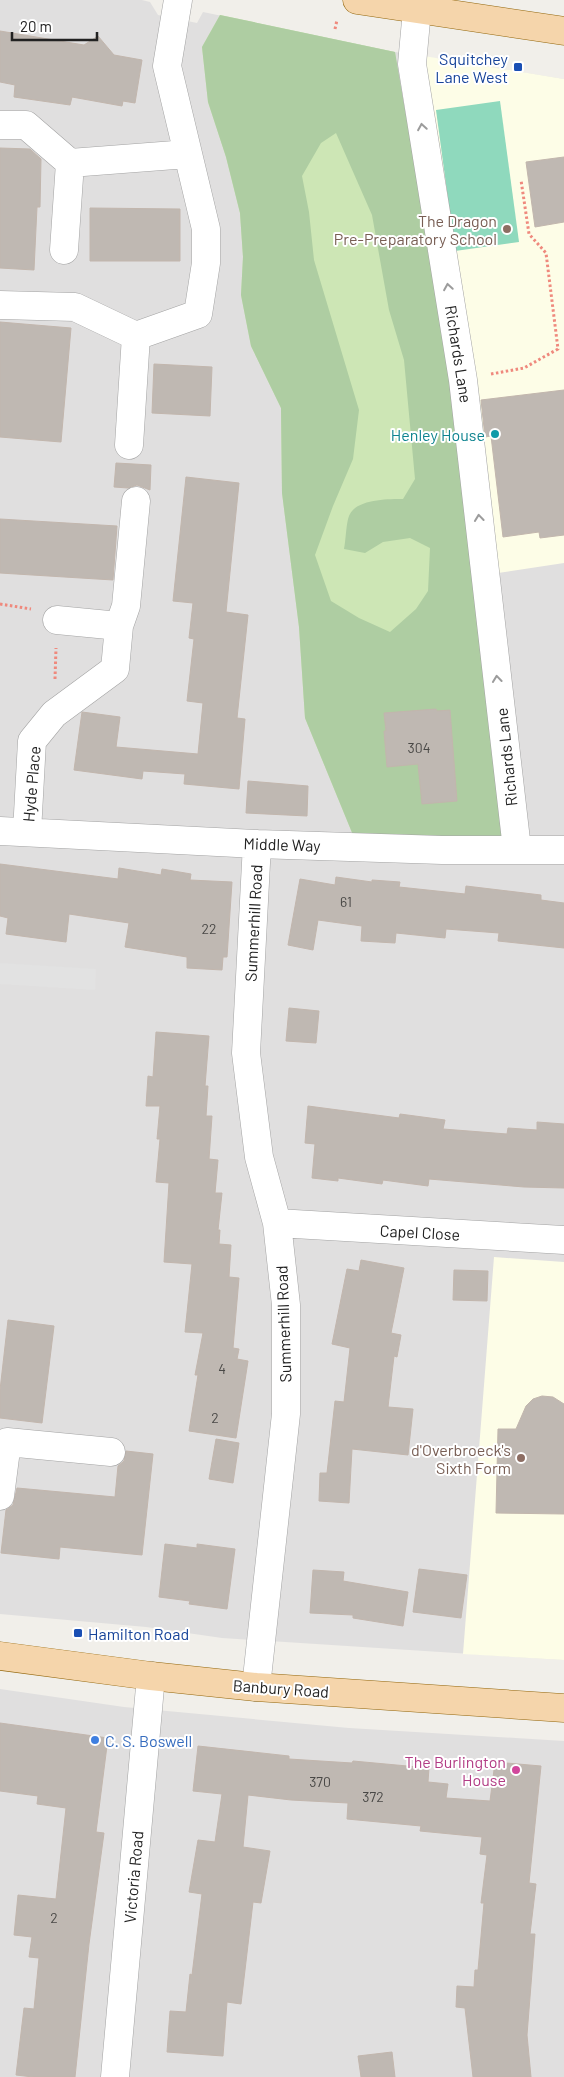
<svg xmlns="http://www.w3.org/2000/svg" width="564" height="2077" viewBox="0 0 564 2077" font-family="Barlow,sans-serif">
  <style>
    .residential { fill: #e0dfdf }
    .education { fill: #fdfde7 }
    .grass { fill: #cde6b5 }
    .forest { fill: #aecda2; fill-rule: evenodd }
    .pitch { fill: #8fd9bd }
    .parking { fill: #e2e2e2 }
    .building { fill: #bfb8b2; stroke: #c2b6ad }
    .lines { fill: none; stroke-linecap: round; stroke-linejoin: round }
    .minor-casing { stroke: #a3a3a3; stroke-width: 29 }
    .major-casing { stroke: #93670d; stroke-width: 29 }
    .path { stroke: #ef897d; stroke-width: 3; stroke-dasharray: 2.5 2.5; stroke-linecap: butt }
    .minor { stroke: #fff; stroke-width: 28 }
    .major { stroke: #f5d5ab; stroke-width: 28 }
    .oneway { stroke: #9c9c9c }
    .transit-dot { fill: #1a4fb4; stroke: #fff; stroke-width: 2 }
    .education-dot { fill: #8d6e63; stroke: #fff; stroke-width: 2 }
    .culture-dot { fill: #0f9aa8; stroke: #fff; stroke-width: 2 }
    .shop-dot { fill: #3f7fe0; stroke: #fff; stroke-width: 2 }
    .hotel-dot { fill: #d1479c; stroke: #fff; stroke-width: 2 }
    .labels { text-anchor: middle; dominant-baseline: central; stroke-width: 4; stroke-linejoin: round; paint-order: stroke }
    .number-label { font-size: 14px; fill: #494846 }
    .transit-label { font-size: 16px; fill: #164399; stroke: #fff; text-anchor: end }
    .education-label { font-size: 16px; fill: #785e54; stroke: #fff; text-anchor: end }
    .street-label { font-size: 16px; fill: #222; stroke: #fff }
    .culture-label { font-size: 16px; fill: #0d838f; stroke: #fff; text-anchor: end }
    .shop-label { font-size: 16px; fill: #366cbe; stroke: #fff; text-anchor: start }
    .hotel-label { font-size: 16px; fill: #b23c85; stroke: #fff; text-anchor: end }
  </style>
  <rect width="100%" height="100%" fill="#f1efea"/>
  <path class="residential" d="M0,0h142l8,2 8,13 39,8 6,-11 192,40 169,27v1581l-342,-22 -76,-11 -146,-13z
    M0,1689l124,18 225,21 215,13v336h-564z"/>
  <path class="education" d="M424,56l140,23v484l-66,10z
    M494,1257l70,5v398l-101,-6z"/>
  <path class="grass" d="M220,15l175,37 110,786 -152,-3 -48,-117 -6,-91 -17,-134 -1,-85 -30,-62 -10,-51 2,-38 -3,-44 -14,-56 -18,-55 -6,-55z"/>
  <path class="forest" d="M220,15l175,37 69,399 41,387 -152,-3 -48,-117 -6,-91 -17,-134 -1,-85 -30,-62 -10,-51 2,-38 -3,-44 -14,-56 -18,-55 -6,-55zM336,133l36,82 17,95 15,50 11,119 -12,20c-15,0 -45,0 -53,15 -4,6 -4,27 -6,35l21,4 18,-11 27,-4 20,10 -2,43 -12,18 -26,23 -31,-14 -28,-17 -16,-46 18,-49 20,-47 6,-49 -45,-150 -5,-48 -7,-36 19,-33z"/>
  <path class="pitch" d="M500,101l19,141 -64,9 -19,-141z"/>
  <path class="parking" d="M0,963l96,6 -1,21 -95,-6z"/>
  <path class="building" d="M0,31l84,14 14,-9 16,19 28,5 -7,43 -12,-2 -1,5 -50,-9 -2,8 -56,-8 1,-12 -15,-3z
    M0,148l30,1 11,10 -1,48h-3l-3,63 -34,-2z
    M564,157v65l-29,5 -9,-65z
    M90,208l90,1v52h-90z
    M0,322l71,6 -10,114 -61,-5z
    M154,364l58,3 -2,49 -58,-3z
    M564,390v145l-24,3 -1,-6 -36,5 -12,-101 -6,1 -4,-37z
    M116,463l35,2 -1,25 -13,-5 -9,3 -14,-1z
    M186,477l53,6 -13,129 22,3 -11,103 8,1 -6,70 -55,-5 1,-10 -42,-3 -1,8 -68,-9 8,-58 38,5 -4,30 82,7 5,-51 -16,-2 7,-62 -5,-1 4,-35 -20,-2z
    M0,519l117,7 -4,54 -113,-7z
    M436,709l1,2 13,-1 7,91 -35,3 -4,-40 -31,3 -3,-36h2l-2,-18z
    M248,781l60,5 -1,30 -61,-3z
    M0,864l118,15 1,-11 42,7 1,-6 29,5 -1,6 42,2 -5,75h-4l-1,13 -35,-2v-11l-62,-10 4,-24 -60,-9 -3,28 -60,-8 2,-16 -8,-2z
    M336,877l36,5v-2l28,2 -1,5 66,7 1,-8 75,9v5l23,3v45l-66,-7 1,-8 -53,-4 -1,9 -49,-5 -1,10 -34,-2 1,-15 -44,-6 -5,30 -25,-5 12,-66 35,6z
    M289,1008l30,3 -3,32 -30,-2z
    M156,1032l53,4 -4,50h3l-2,30h6l-3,43 9,1 -3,33h7l-4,37h2l-1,14 12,1 -2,32 10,1 -6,70 6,1 -2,10 11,2 -12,77 -47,-7 9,-56h-3l8,-42 -18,-1 7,-68 -28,-2 5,-79 -13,-1 4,-43h-3l3,-33h-14l2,-30 5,1z
    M308,1106l91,12 1,-4 45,6 -2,9 64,5 1,-6 29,2v-8l27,2v64l-40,-1 -95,-8 -1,7 -45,-6 -1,4 -44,-6v3l-26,-3 3,-34 -10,-1z
    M361,1260l43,8 -13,65 10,2 -4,22 -3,-1 -6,51 25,2 -5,46 -56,-6 -3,54 -30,-2 1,-28h7l8,-72 9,1 6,-54 -18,-4 15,-75 12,2z
    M454,1270l34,1 -1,30 -34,-1z
    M8,1320l46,6 -12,97 -42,-5v-28z
    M542,1396l11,1 11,7v110l-68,-1 2,-84h18l10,-23 7,-7z
    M216,1439l23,4 -6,40 -24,-4z
    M126,1451l27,3 -11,101 -82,-8 -1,12 -58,-6 5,-43 7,-5 4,-17 98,9 3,-31 6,-5z
    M165,1544l32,4v-4l38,5 -8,60 -38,-5 1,-3 -31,-4z
    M419,1569l48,6 -6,43 -48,-6z
    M313,1570l31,2 -1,9 65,11 -5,34 -50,-8v-3l-43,-2z
    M0,1723l108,15 -12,94 8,1 -15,111 -14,133h-42l-17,-2 8,-67 10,1 5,-51 -10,-1 3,-20 -18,-2 4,-40 38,4 10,-91 -29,-4 1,-8 -38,-5z
    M198,1746l91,10v3l63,4 1,-2 76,7 -1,14 20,2 -2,14 44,3 5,-39 46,4 -12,117 7,1 -6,50h5l-8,101 4,42h-58l-8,-69 -9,-1 1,-21 17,1 1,-17h3l6,-67h-3l6,-48 -7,-1 2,-17 -62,-6 1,-5 -74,-7 1,-16 -57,-3 -43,-5 -5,52 27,4 -9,52 -8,-1 -12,102 -14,-2 -4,54 -56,-4 3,-41 16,1 4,-38 2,1 10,-81 -13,-2 9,-52 17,2 7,-48 -29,-3z
    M392,2052l3,25h-34l-3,-21z"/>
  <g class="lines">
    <defs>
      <path id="minor" d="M417,10l-5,54 51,316 54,469
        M0,125h26l44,38 -6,87
        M70,163l118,-9
        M0,305l75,2 61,29 62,-22 8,-51v-34l-39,-163 11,-66
        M129,445l7,-109
        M119,626l7,-20 10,-105
        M0,831l257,13 185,6h122
        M27,832l5,-91 22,-27 61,-45 4,-43 -62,-6
        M277,1223l287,17
        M0,1496l7,-54 104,10
        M256,1687l30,-273v-109l-9,-82 -18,-66 -13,-104 11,-209
        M115,2077l36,-401"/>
      <path id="major" d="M357,0l207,31
        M0,1656l151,20 105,11 308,21"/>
    </defs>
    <use href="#minor" class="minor-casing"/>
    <use href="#major" class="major-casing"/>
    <path class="path" d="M335,29l2,-9
      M491,374l33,-6 34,-19 -12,-96 -17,-19 -8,-54
      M0,604l31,5
      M55,679l1,-31"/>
    <use href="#minor" class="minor"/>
    <use href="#major" class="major"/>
  </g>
  <defs><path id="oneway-chevron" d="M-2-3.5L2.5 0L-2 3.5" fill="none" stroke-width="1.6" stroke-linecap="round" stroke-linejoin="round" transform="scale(1.25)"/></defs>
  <g class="oneway">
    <use href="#oneway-chevron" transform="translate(422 127) rotate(-99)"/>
    <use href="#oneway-chevron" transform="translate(448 287) rotate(-99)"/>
    <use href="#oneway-chevron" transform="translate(479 518) rotate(-96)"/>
    <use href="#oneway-chevron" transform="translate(497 679) rotate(-96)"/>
  </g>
  <g class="transit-dot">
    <rect x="513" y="62" width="10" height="10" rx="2.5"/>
    <rect x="73" y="1628" width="10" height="10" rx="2.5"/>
  </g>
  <g class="education-dot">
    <circle cx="507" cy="229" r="5"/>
    <circle cx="521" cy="1458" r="5"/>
  </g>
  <circle class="culture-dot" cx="495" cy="434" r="5"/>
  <circle class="shop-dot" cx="95" cy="1740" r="5"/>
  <circle class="hotel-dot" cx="516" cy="1770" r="5"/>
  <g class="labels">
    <g class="number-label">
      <text x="419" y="747">304</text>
      <text x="346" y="901">61</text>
      <text x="209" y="928">22</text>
      <text x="222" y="1368">4</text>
      <text x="215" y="1417">2</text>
      <text x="320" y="1781">370</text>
      <text x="373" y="1796">372</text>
      <text x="54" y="1917">2</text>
    </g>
    <g class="transit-label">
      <text x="508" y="58">Squitchey<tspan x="508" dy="18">Lane West</tspan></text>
      <text x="88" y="1633" text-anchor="start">Hamilton Road</text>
    </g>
    <g class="education-label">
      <text x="497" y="220">The Dragon<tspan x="497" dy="18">Pre-Preparatory School</tspan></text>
      <text x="511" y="1449">d'Overbroeck's<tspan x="511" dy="18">Sixth Form</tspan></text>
    </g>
    <g class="street-label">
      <text transform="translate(459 354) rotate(81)">Richards Lane</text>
      <text transform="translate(506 757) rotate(-96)">Richards Lane</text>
      <text transform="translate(31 784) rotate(-85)">Hyde Place</text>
      <text transform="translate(282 844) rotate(2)">Middle Way</text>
      <text transform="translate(253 923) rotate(-87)">Summerhill Road</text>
      <text transform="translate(420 1232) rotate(3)">Capel Close</text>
      <text transform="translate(283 1324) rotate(-92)">Summerhill Road</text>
      <text transform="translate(281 1688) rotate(4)">Banbury Road</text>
      <text transform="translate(133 1877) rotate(-85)">Victoria Road</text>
    </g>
    <g class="culture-label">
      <text x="485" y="434">Henley House</text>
    </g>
    <g class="shop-label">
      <text x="105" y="1740">C. S. Boswell</text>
    </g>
    <g class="hotel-label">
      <text x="506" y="1761">The Burlington<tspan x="506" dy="18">House</tspan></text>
    </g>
  </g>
  <path d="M12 32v8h85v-8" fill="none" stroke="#222222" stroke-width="2.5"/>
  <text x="20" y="32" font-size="15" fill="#222222" stroke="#ffffff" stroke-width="4" paint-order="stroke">20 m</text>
</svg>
